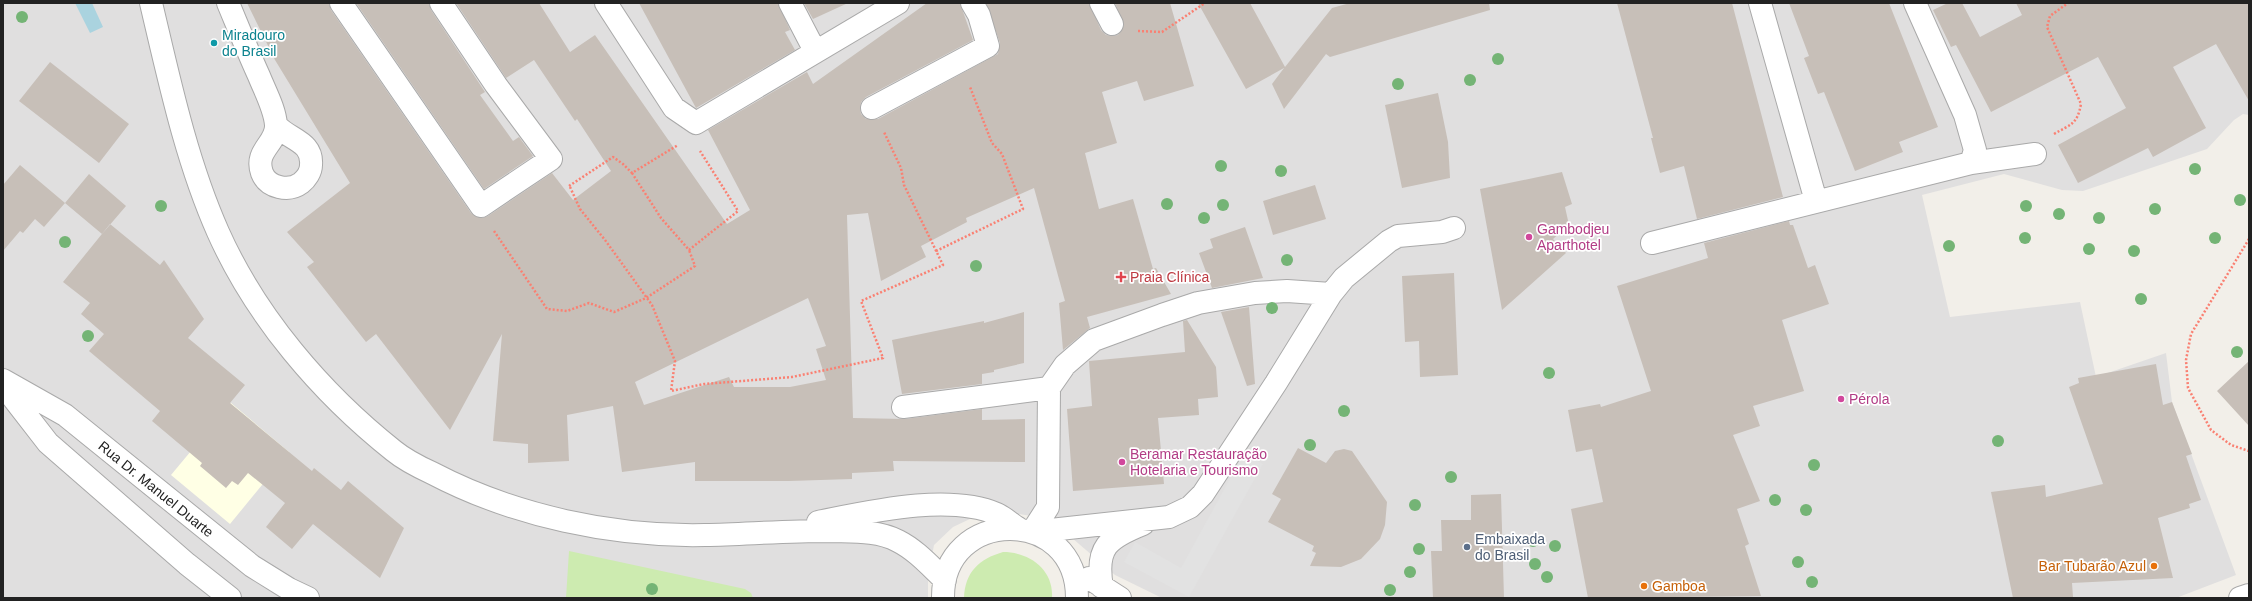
<svg xmlns="http://www.w3.org/2000/svg" width="2252" height="601" viewBox="0 0 2252 601" font-family="Helvetica,sans-serif">
  <style>
    .residential { fill: #e0dfdf }
    .education { fill: #ffffe5 }
    .grass { fill: #cdebb0 }
    .parking { fill: #e2e2e2 }
    .water { fill: #aad3df }
    .building { fill: #c7bfb8; fill-rule: evenodd }
    .lines { fill: none; stroke-linecap: round; stroke-linejoin: round }
    .minor-casing { stroke: #a9a9a9; stroke-width: 24 }
    .path { stroke: #fa8072; stroke-width: 2.5; stroke-dasharray: 2 2; stroke-linecap: butt }
    .minor { stroke: #fff; stroke-width: 22 }
    .tree { fill: #74b475 }
    .culture-dot { fill: #0f9aa8; stroke: #fff; stroke-width: 1.5 }
    .hotel-dot { fill: #d1479c; stroke: #fff; stroke-width: 1.5 }
    .health-dot { fill: #e0444e; stroke: #fff; stroke-width: 1.5 }
    .service-dot { fill: #5c6f8a; stroke: #fff; stroke-width: 1.5 }
    .food-dot { fill: #e8710a; stroke: #fff; stroke-width: 1.5 }
    .labels { text-anchor: middle; dominant-baseline: central; stroke-width: 3.5; stroke-linejoin: round; paint-order: stroke }
    .culture-label { font-size: 14px; fill: #0d838f; stroke: #fff; text-anchor: start }
    .hotel-label { font-size: 14px; fill: #b23c85; stroke: #fff; text-anchor: start }
    .health-label { font-size: 14px; fill: #be3a42; stroke: #fff; text-anchor: start }
    .street-label { font-size: 14px; fill: #222; stroke: #fff }
    .service-label { font-size: 14px; fill: #4e5e75; stroke: #fff; text-anchor: start }
    .food-label { font-size: 14px; fill: #c56008; stroke: #fff; text-anchor: end }
  </style>
  <rect width="100%" height="100%" fill="#f2efe9"/>
  <path class="residential" d="M3,3h2246v112l-6,-1 -9,6 -27,29 -124,42 -21,-1 -58,-16 -82,21 28,122 130,-15 16,75 70,-24 6,49 64,173 -60,23h-1014l-47,-23 -65,-56 -31,-5 -29,1 -18,3 -19,9 -19,18 -6,31v22h-925z"/>
  <path class="education" d="M231,403l58,49 -59,72 -59,-49z"/>
  <path class="grass" d="M569,551l176,38 6,4 2,5h-187z
    M1003,552c26,0 51,17 49,46h-88c1,-26 15,-39 39,-46z"/>
  <path class="parking" d="M1244,453l19,11 -74,133 -65,-35 11,-20 46,26z"/>
  <path class="water" d="M75,3h17l11,24 -13,6z"/>
  <path class="building" d="M247,3h82l2,7 140,203 11,5 6,-2 64,-43 21,27 38,-29 -34,-52 -2,2 -41,-61 -28,18 -50,-75h83l31,49 25,-17 132,189 23,-14 -42,-80 99,-58 6,12 114,-81h33l13,37 -107,57 -5,5 -1,6 1,6 5,5h12l120,-65 2,-11 -14,-40h103l12,27 5,5 6,1 6,-1 6,-10 -9,-22h55l24,83 -50,15 -7,-20 -35,11 15,51 -32,10 14,56 34,-10 20,70 3,-1 15,26 -84,23 3,11 -27,22 -4,-47 6,-2 -31,-113 -68,30 1,4 -46,24 5,11 -45,24 -13,-68 -21,2 6,203 52,1 77,-10v11l43,-1v43l-132,-1 1,10 -42,2v6l-63,2h-94v-19l-73,10 -9,-66 -46,9 2,46 -41,2v-19l-35,-3 9,-107 -52,96 -74,-96 -10,8 -59,-75 7,-5 -27,-30 63,-49 -75,-123zM808,298l18,48 -10,3 10,31 -36,7h-56l-5,-10 -85,28 -9,-23z
    M356,3h73l2,7 54,82 -5,3 33,46 6,-4 14,19 -49,33z
    M639,3h139l12,27 -5,2 10,18 -99,58z
    M804,3h44l-35,16z
    M1198,3h52l35,64 47,-59 18,-5h139l1,7 -160,47 -4,-3 -42,55 -12,-25 12,-16 -38,21z
    M1617,3h115l51,194 -86,22 -13,-53 -24,7 -9,-35h2z
    M1789,3h100l49,124 -39,15 4,10 -48,19 -31,-79 -6,2 -14,-36 5,-2z
    M1948,3h14l18,34 42,-22 -6,-12h233v98l-33,-57 -43,23 33,61 -53,29 -5,-9 -70,35 -20,-38 68,-37 -28,-51 -107,55 -35,-67 -5,2 -18,-37z
    M50,62l79,62 -30,39 -80,-62z
    M1438,93l10,49 2,36 -48,10 -17,-83z
    M20,165l45,38 -21,24 -9,-8 -12,14 -3,-2 -17,20v-66z
    M1562,172l10,32 -7,3 4,18 -16,14 13,14 -64,57 -22,-121z
    M89,174l37,32 -24,28 -37,-31z
    M1315,185l11,34 -53,16 -10,-34z
    M1789,221l1,4h3l15,43 7,-3 14,39 -47,16 22,71 -51,15 7,20 -27,9 27,66 -23,8 12,35 -4,2 16,50 -173,2 -17,-89 32,-7 -11,-53 -16,3 -8,-42 32,-6 1,3 50,-16 -34,-105 91,-28 -4,-15z
    M110,224l50,41 4,-5 40,59 -16,19 57,47 -15,18 82,68 2,-3 27,22 7,-9 56,47 -24,50 -67,-54 -21,25 -26,-22 19,-24 -37,-30 -10,12 -6,-4 -6,7 -26,-22 2,-3 -50,-42 8,-10 -71,-60 15,-17 -23,-20 9,-11 -27,-21z
    M1245,227l18,51 -51,10 -13,-35 14,-5 -3,-9z
    M1454,273l4,102 -38,2 -1,-36 -14,1 -3,-66z
    M1249,307l6,77 -8,2 -26,-74z
    M1024,312v51l-30,7v2l-12,2v10l-80,10 -10,-54 92,-19v2z
    M1187,320l29,47 2,30 -20,2 1,16 -41,3 6,66 -91,7 -6,-82 25,-3 -3,-45 96,-9 -2,-31z
    M2249,361v65l-32,-35z
    M2156,364l7,41 9,-3 20,52 -6,2 15,44 -12,4 1,4 -32,10 15,60 -101,5 1,14 -60,1 -22,-106 54,-7 1,12 57,-13 -34,-97 10,-4 -1,-5z
    M1298,448l28,15 9,-12 9,-2 8,2 35,51 -2,23 -5,14 -19,20 -20,8 -31,-1 6,-13 -4,-2 2,-5 -46,-24 13,-23 -9,-5z
    M1501,494l3,104h-71l-2,-47h11l-1,-31h30v-25z"/>
  <g class="lines">
    <defs>
      <path id="minor" d="M151,3c18,76 35,157 67,229 38,85 103,161 176,219 11,9 25,16 38,22 82,43 181,64 273,62 41,-1 82,-4 123,-4 23,1 49,-1 70,10 18,9 32,25 47,39
        M228,3c10,24 20,49 31,73 6,15 16,33 17,49 1,19 -22,25 -14,48 6,15 27,19 39,10 5,-4 10,-11 10,-18 2,-24 -22,-25 -35,-40
        M341,3l140,203 70,-47 -55,-74 -55,-82
        M606,3l68,105 22,15 202,-120
        M790,3l25,48
        M1101,3l11,21
        M1760,3l56,198
        M1915,3l50,112 10,35 -4,13
        M872,108l116,-62 -9,-31 -7,-12
        M1652,243l319,-80 64,-9
        M3,380l62,35 187,151 37,23 19,9
        M3,385l45,58 139,121 43,34
        M903,407l146,-19 16,-23 29,-25 68,-25 36,-12 57,-10 32,-2 44,3
        M818,522c51,-10 130,-29 179,-8 7,3 14,10 21,14
        M1032,532l137,-15 21,-10 13,-13 73,-111 55,-89 13,-16 45,-37 9,-5 44,-4 12,-4
        M1032,532l16,-25 1,-119
        M1089,578l31,20
        M1102,587c-7,-40 6,-49 41,-63
        M943,598c-1,-91 134,-93 134,0
        M2240,598l9,-3"/>
    </defs>
    <use href="#minor" class="minor-casing"/>
    <path class="path" d="M1138,31l24,1 43,-29
      M2054,134c17,-10 23,-9 27,-30l-34,-77 3,-11 18,-13
      M632,173l29,45 28,32 49,-39 -38,-60
      M569,186l44,-29 10,7 9,9 46,-28
      M570,187l10,22 25,31 47,65 23,56 -4,30 33,-7 88,-7 91,-19 -22,-57 82,-36 -39,-80 -3,-17 -17,-36
      M494,231l53,78 20,2 22,-8 25,9 32,-14 49,-32 -6,-16
      M2249,239l-58,95 -5,26 2,28 23,42 20,15 18,6
      M936,251l87,-42 -21,-55 -10,-11 -22,-56"/>
    <use href="#minor" class="minor"/>
  </g>
  <g class="tree">
    <circle cx="22" cy="17" r="6"/>
    <circle cx="1498" cy="59" r="6"/>
    <circle cx="1470" cy="80" r="6"/>
    <circle cx="1398" cy="84" r="6"/>
    <circle cx="1221" cy="166" r="6"/>
    <circle cx="2195" cy="169" r="6"/>
    <circle cx="1281" cy="171" r="6"/>
    <circle cx="2240" cy="200" r="6"/>
    <circle cx="1167" cy="204" r="6"/>
    <circle cx="1223" cy="205" r="6"/>
    <circle cx="161" cy="206" r="6"/>
    <circle cx="2026" cy="206" r="6"/>
    <circle cx="2155" cy="209" r="6"/>
    <circle cx="2059" cy="214" r="6"/>
    <circle cx="1204" cy="218" r="6"/>
    <circle cx="2099" cy="218" r="6"/>
    <circle cx="2025" cy="238" r="6"/>
    <circle cx="2215" cy="238" r="6"/>
    <circle cx="65" cy="242" r="6"/>
    <circle cx="1949" cy="246" r="6"/>
    <circle cx="2089" cy="249" r="6"/>
    <circle cx="2134" cy="251" r="6"/>
    <circle cx="1287" cy="260" r="6"/>
    <circle cx="976" cy="266" r="6"/>
    <circle cx="2141" cy="299" r="6"/>
    <circle cx="1272" cy="308" r="6"/>
    <circle cx="88" cy="336" r="6"/>
    <circle cx="2237" cy="352" r="6"/>
    <circle cx="1549" cy="373" r="6"/>
    <circle cx="1344" cy="411" r="6"/>
    <circle cx="1998" cy="441" r="6"/>
    <circle cx="1310" cy="445" r="6"/>
    <circle cx="1814" cy="465" r="6"/>
    <circle cx="1451" cy="477" r="6"/>
    <circle cx="1775" cy="500" r="6"/>
    <circle cx="1415" cy="505" r="6"/>
    <circle cx="1806" cy="510" r="6"/>
    <circle cx="1533" cy="541" r="6"/>
    <circle cx="1555" cy="546" r="6"/>
    <circle cx="1419" cy="549" r="6"/>
    <circle cx="1798" cy="562" r="6"/>
    <circle cx="1535" cy="564" r="6"/>
    <circle cx="1410" cy="572" r="6"/>
    <circle cx="1547" cy="577" r="6"/>
    <circle cx="1812" cy="582" r="6"/>
    <circle cx="652" cy="589" r="6"/>
    <circle cx="1390" cy="590" r="6"/>
  </g>
  <circle class="culture-dot" cx="214" cy="43" r="4"/>
  <g class="hotel-dot">
    <circle cx="1529" cy="237" r="4"/>
    <circle cx="1841" cy="399" r="4"/>
    <circle cx="1122" cy="462" r="4"/>
  </g>
  <path class="health-dot" d="M1119 271h4v4h4v4h-4v4h-4v-4h-4v-4h4z"/>
  <circle class="service-dot" cx="1467" cy="547" r="4"/>
  <g class="food-dot">
    <circle cx="2154" cy="566" r="4"/>
    <circle cx="1644" cy="586" r="4"/>
  </g>
  <g class="labels">
    <g class="culture-label">
      <text x="222" y="35">Miradouro<tspan x="222" dy="16">do Brasil</tspan></text>
    </g>
    <g class="hotel-label">
      <text x="1537" y="229">Gambodjeu<tspan x="1537" dy="16">Aparthotel</tspan></text>
      <text x="1849" y="399">Pérola</text>
      <text x="1130" y="454">Beramar Restauração<tspan x="1130" dy="16">Hotelaria e Tourismo</tspan></text>
    </g>
    <g class="health-label">
      <text x="1130" y="277">Praia Clínica</text>
    </g>
    <g class="street-label">
      <text transform="translate(156 489) rotate(39)">Rua Dr. Manuel Duarte</text>
    </g>
    <g class="service-label">
      <text x="1475" y="539">Embaixada<tspan x="1475" dy="16">do Brasil</tspan></text>
    </g>
    <g class="food-label">
      <text x="2146" y="566">Bar Tubarão Azul</text>
      <text x="1652" y="586" text-anchor="start">Gamboa</text>
    </g>
  </g>
  <rect width="2252" height="601" fill="none" stroke="#222222" stroke-width="8"/>
</svg>
